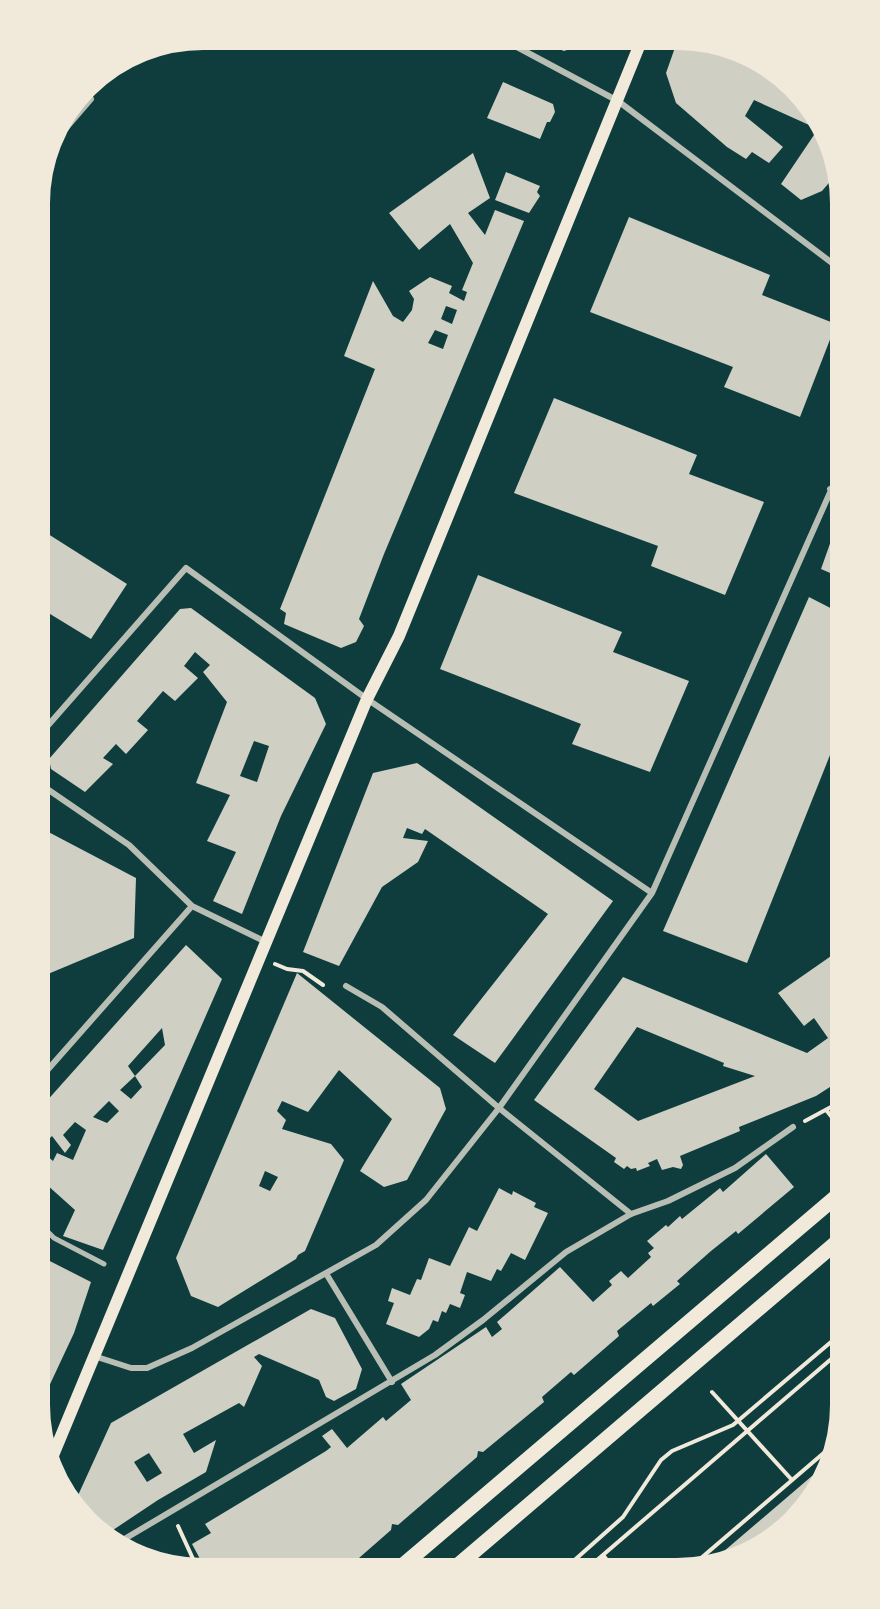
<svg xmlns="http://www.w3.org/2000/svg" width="880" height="1609" viewBox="0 0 880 1609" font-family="Inter,sans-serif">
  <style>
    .building { fill: #cfcfc3; fill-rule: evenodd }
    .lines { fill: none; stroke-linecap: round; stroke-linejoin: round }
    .path { stroke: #f1e9da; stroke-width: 4 }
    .pedestrian { stroke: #b8beb3; stroke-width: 5 }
    .minor { stroke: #b8beb3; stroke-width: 6 }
    .secondary { stroke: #f1e9da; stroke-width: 12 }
    .primary { stroke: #f1e9da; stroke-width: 15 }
    .rim { fill: none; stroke: #f1e9da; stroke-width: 8 }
  </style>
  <rect width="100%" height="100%" fill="#0f3d3e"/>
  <path class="building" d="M532,38h66v1l-34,12z
    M678,39h31l62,31 23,18 41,62 4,21 -17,20 -21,9 -20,-16 37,-55 -64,-29 -9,16 38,31 -14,16 -17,-11 -6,7 -19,-12 -51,-44 -10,-30z
    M503,82l50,22 2,8 -5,10h-3l-7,17 -53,-21z
    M473,153l17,45 -22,15 17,22 10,-25 29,11 -140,333 -25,65 5,7 -8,16 -15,6 -57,-24 2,-11 -6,-4 95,-240 -31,-13 29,-75 20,35 10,6 9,-12 2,-11 -5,-8 21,-14 22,9 -3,7 15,8 3,-9 -5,-2 11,-27 -23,-39 -31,26 -30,-37zM446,306l11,4 -5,14 -11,-5zM435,330l13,5 -5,14 -15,-6z
    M506,172l34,14 -3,6 3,4 -11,17 -34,-13z
    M629,217l141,58 -8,20 74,29 -36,93 -76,-30 9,-20 -143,-55z
    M554,398l143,57 -8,19 75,28 -39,93 -74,-29 7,-20 -144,-53z
    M37,527l90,57 -36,55 -54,-33z
    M832,538l12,5v36l-23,-10z
    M478,575l144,57 -9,20 76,29 -39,91 -78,-28 9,-20 -141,-55z
    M809,597l35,18v105l-97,243 -84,-32z
    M191,608l124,90 11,26 -45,92 -39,98 -29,-13 23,-49 -29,-11 23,-46 -34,-12 31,-81 -24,-30 7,-7 -15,-13 -11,14 14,12 -23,23 -12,-10 -26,30 11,9 -22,24 -10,-10 -13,14 10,6 -28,28 -34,-23 -2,-10 131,-150zM254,741l15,5 -12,36 -17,-6z
    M417,763l196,138 -118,162 -42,-28 95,-121 -123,-85 -3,5 -15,-6 -4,10 25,3 -10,21 -36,25 -43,79 -36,-14 70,-179z
    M37,826l99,52 -2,60 -98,41z
    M186,945l36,34 -119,271 -40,-14 12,-26 -39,-35v-62zM162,1028l3,17 -30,31 -7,-10zM135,1076l7,11 -11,12 -11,-9zM109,1101l10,10 -12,12 -14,-6zM75,1122l11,8 -13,30 -16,-7 -4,8 -14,-12 13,-13 13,17 6,-8 -8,-10z
    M844,947v131l-28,18 -77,31 1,4 -60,25 3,9 -2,4 -8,-2 -11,3 -5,-11 -9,4 2,3 -13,5 -1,-3 -5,1 -4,-3 -3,3 -10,-7 2,-4 -82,-58 89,-123 184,76 21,-15 -14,-20 -10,8 -26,-33zM637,1027l87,36 -1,3 32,10 -117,45 -44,-32z
    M297,973l143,115 6,21 -39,71 -23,7 -24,-16 32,-52 -53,-49 -31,42 -26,-11 -5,10 9,9 -4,9 49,15 13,16 -39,91 -7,4 -2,4 -78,48 -27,-11 -15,-38zM265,1171l13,6 -8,14 -11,-5z
    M766,1154l28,33 -56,47 -2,-3 -25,20 -34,30 3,3 -27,22 -2,-3 -34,28 2,5 -45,39 -3,-3 -29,25 2,5 -61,50 -5,-1 -1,6 -79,68 -6,-1 -1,6 -48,42h-136l-15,-28 19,-11 -6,-9 121,-73 5,-4 -9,-11 10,-7 15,19 36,-31 3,4 25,-21 -10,-16 85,-57 6,10 10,-8 -5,-7 63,-55 33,35 19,-17 -3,-4 12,-10 7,7 23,-21 -3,-4 6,-5 -7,-7 19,-16 2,2 12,-11 2,3 38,-31 3,4z
    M499,1188l13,7 1,-4 23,12 -2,4 14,6 -23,47 -14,-7 -10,18 -4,-2 -6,12 -24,-9 -7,21 5,2 -5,13 -10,-4 -4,9 -4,-2 -4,11 -5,-2 -4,9 -10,8 -33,-13 8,-21 -6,-2 4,-13 18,7 7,-16 4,1 8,-22 21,8 19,-39 8,4z
    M36,1254l55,28 -17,51 -37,79z
    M311,1309l24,9 27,51 -6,20 -22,12 -8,-4 -7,-17 -60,-26 -5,3 8,9 -18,41 -5,-4 -56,31 11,19 22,-13 -10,32 -48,28 -57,38 -26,-36 36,-79zM149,1453l13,20 -15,9 -13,-20z
    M826,1464l-17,44 -77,55 -9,-11z"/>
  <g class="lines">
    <path class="path" d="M275,964l12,5 16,2 20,14
      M827,1111l11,14
      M805,1121l39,-21
      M712,1392l80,88
      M178,1526l21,46
      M603,1555l14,18
      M686,1571l147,-126
      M560,1573l63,-56 38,-57 11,-9 61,-26 111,-94
      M582,1573l262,-225"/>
    <path class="pedestrian" d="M36,1038l7,6
      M36,1220l18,18 50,26"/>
    <path class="minor" d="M500,38l118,63 226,171
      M47,150l44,-51
      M830,489l14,6
      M37,738l149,-170 181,131 285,194
      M37,782l92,63 63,61 74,36
      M346,986l36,21 117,101 132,106
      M36,1083l156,-177
      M327,1275l65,107
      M94,1356l37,12h16l45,-20 184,-103 50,-45 73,-92 153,-215 192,-432
      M116,1544l319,-189 48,-35 83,-68 65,-38 37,-13 67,-33 58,-41"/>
    <path class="secondary" d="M49,1465l318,-766 32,-63 243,-597"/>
    <path class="primary" d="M395,1572l449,-382
      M450,1572l394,-336"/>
  </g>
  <path d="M0 0H880V1609H0ZM203 46H677A157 157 0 0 1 834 203V1405A157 157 0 0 1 677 1562H203A157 157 0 0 1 46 1405V203A157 157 0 0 1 203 46Z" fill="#f1e9da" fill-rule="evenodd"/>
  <path class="rim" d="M203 46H677A157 157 0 0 1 834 203V1405A157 157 0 0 1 677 1562H203A157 157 0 0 1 46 1405V203A157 157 0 0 1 203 46Z"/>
</svg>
